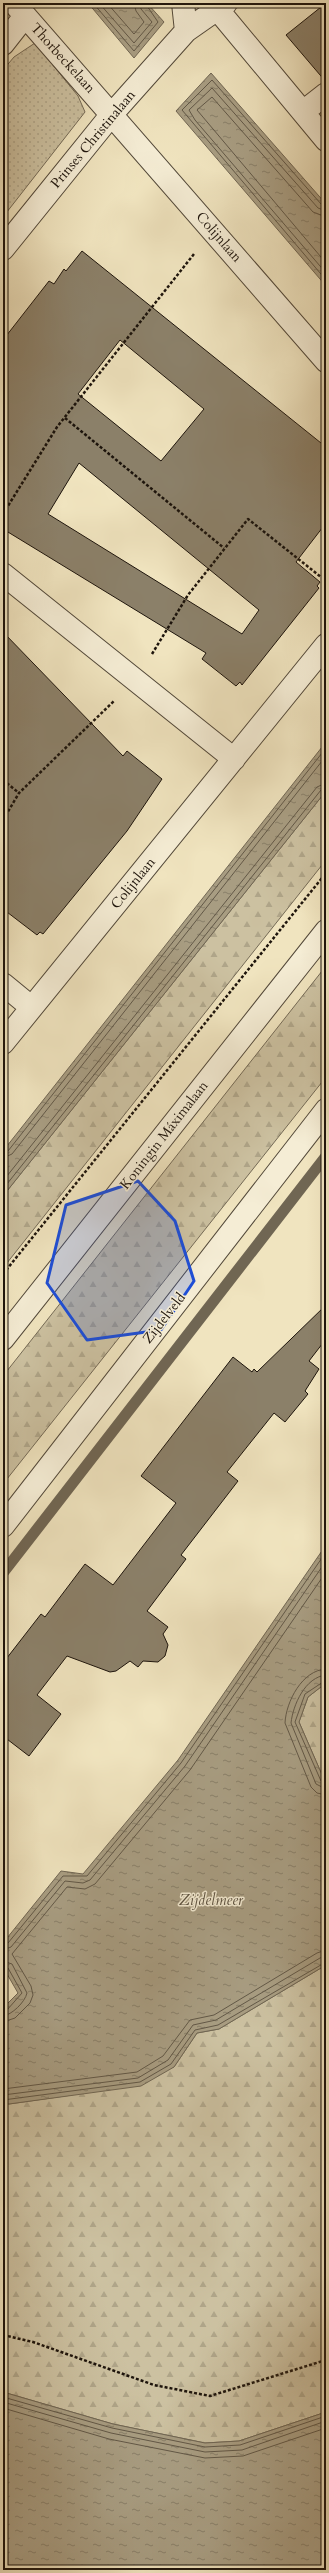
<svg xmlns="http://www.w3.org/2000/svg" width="329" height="2573" viewBox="0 0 329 2573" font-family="Cardo,serif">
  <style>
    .grass { fill: url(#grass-dots); stroke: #746a56 }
    .forest { fill: url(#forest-firs); stroke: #746a56 }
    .water { fill: url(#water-ripples); stroke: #706653 }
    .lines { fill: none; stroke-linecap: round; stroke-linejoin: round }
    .shore { stroke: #625847; stroke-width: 1 }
    .stream { stroke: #706653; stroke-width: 11 }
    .building { fill: #8b8069; stroke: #1d140c; fill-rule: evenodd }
    .minor-casing { stroke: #524839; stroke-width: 24 }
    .path { stroke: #1d140c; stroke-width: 2.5; stroke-dasharray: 3 2; stroke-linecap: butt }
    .minor { stroke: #f5edd5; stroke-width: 22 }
    .marked { fill: #1d4ed8; fill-opacity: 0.2; stroke: #1d4ed8; stroke-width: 3; stroke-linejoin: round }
    .labels { text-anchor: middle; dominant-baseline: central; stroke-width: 3; stroke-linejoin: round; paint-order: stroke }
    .street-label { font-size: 14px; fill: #1d140c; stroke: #f5edd5 }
    .water-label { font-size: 15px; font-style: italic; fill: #5c5241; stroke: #f5edd5 }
  </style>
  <defs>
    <pattern id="grass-dots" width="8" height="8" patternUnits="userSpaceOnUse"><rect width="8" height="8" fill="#ccc1a1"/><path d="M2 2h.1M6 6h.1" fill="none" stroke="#afa589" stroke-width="1.8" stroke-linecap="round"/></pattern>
    <pattern id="forest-firs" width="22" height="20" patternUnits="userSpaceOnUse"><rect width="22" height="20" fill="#ccc1a1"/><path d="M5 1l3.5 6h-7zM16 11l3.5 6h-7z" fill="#afa589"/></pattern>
    <pattern id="water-ripples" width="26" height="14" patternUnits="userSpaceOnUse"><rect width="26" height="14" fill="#a89d82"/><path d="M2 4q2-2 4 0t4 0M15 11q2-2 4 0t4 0" fill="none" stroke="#887f69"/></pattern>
  </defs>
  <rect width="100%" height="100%" fill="#f0e4bf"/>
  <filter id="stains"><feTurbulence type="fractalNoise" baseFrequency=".005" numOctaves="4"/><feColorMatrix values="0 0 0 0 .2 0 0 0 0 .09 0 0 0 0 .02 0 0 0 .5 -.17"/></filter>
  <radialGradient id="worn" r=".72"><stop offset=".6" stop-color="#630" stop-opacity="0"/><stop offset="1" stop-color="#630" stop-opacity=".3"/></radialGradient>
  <path class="grass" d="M35,43l43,53 7,16 -82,105v-147l11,-13z"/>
  <path class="forest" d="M326,791v69l-323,408v-72z
    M326,966v111l-323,407v-108z
    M326,1683v101l-27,-62 9,-25z
    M326,1965v447l-87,29 -34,2 -92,-19 -110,-32v-289l6,1 63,-9 102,-28 23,-34 22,-4z"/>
  <path class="water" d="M88,3h59l17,19 -30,36z
    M211,73l115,131v82l-150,-175z
    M326,742v49l-323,405v-45z
    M326,1545v138l-18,14 -9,25 27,62v181l-107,64 -22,4 -23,34 -33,19 -132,18 -6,-1v-95l15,-15 -15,-26v-24l58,-72 22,3 95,-114z
    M3,2392l110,32 92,19 34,-2 87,-29v158h-323z"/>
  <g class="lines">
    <path class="shore" d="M93,3l41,48 24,-29 -13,-19
      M99,3l35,40 18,-21 -11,-13 -1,-6
      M107,3l27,31 10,-12 -8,-11 -2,-8
      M326,206l-5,-2 -109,-124 -30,30 144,170
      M326,211l-8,-3 -106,-120 -23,22 6,10 131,153
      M326,217l-13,-5 -101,-115 -15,13 129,153
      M3,1153l5,-2 318,-403
      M3,1158l9,-4 314,-398
      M3,1181l314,-394 9,-4
      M3,1189l318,-399 5,-2
      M326,1669c-24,1 -40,33 -41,54l26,64 6,6 9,2
      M326,1675c-21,2 -33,30 -35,48l25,61 10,5
      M326,1680l-21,14 -10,28 26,59 5,3
      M3,1945l5,-2 55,-67h24l94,-113 145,-211
      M3,1950l8,-3 54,-66 18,2 7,-3 95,-114 141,-205
      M3,1961l9,3 15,29c-2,9 -15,22 -24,23
      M3,1966l5,2 14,25 -15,17 -4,1
      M3,2022l12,-4 15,-15 3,-8 -2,-9 -19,-32 55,-67 18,2 10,-5 95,-114 136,-198
      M3,2089l134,-17 26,-16 27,-36 24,-5 103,-62 9,-3
      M3,2095l135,-17 30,-18 25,-35 23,-5 104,-62 6,-2
      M3,2100l137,-18 31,-18 24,-34 23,-5 108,-63
      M3,2397l109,31 93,19 35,-2 86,-29
      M3,2402l108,31 94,19 37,-2 84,-29
      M3,2408l106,31 96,19 38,-2 83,-28"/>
    <path class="stream" d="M3,1573l323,-417"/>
  </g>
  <path class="building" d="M326,3v79l-40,-47z
    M82,251l244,196v76l-30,39 24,20 -3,4 2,2 -77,97 -2,-3 -4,4 -34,-27 4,-6 -203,-124v-189l46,-59 5,3 10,-15 2,2zM120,340l84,69 -43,52 -83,-67zM79,463l180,147 -17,24 -194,-120z
    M3,632l120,124 4,-5 35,28 -35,52 -84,103 -3,-2 -3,3 -34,-26z
    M326,1305v34l-17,22 10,8 -14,22 3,3 -23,28 -11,-9 -47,59 11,9 -57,74 5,4 -39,52 21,16 -5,7 5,11 -3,11 -7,6 -15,-1 -5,6 -8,-6 -14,10 -6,1 -43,-16 -30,39 24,19 -32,42 -26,-20v-73l38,-49 4,3 40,-53 28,21 63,-82 -35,-27 92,-119 19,15 2,-3 3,3z"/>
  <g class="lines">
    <defs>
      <path id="minor" d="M14,3l312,358
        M183,3l3,28
        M218,10l108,130
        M3,44l22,-28
        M303,112l23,-18
        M3,249l109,-135 74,-83 40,-28
        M3,574l231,185
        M3,984l28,23
        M3,1043l323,-398
        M3,1339l323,-408
        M3,1526l323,-416"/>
    </defs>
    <use href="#minor" class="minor-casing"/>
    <path class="path" d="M65,418l159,130
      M3,514l54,-87 137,-173
      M152,654l36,-59 60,-76 78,62
      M3,780l16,13
      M3,820l16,-27 95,-92
      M3,1274l323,-401
      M3,2335l30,7 121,43 56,11 116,-36"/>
    <use href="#minor" class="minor"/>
  </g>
  <path class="marked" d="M138,1181l37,40 19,60 -33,49 -74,10 -40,-57 19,-78z"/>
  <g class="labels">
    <g class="street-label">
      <text transform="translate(63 58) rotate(48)">Thorbeckelaan</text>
      <text transform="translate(93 139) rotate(-50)">Prinses Christinalaan</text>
      <text transform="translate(219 237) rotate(49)">Colijnlaan</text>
      <text transform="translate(133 883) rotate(-51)">Colijnlaan</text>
      <text transform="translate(164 1135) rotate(-52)">Koningin Máximalaan</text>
      <text transform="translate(164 1318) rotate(-52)">Zijdelveld</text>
    </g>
    <g class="water-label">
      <text x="211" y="1900">Zijdelmeer</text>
    </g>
  </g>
  <rect width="329" height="2573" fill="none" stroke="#f0e4bf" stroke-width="16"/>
  <rect x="4" y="4" width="321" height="2565" fill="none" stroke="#1d140c" stroke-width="2"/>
  <rect x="8" y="8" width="313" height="2557" fill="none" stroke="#1d140c"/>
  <rect width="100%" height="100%" filter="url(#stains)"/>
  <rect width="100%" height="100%" fill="url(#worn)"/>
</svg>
